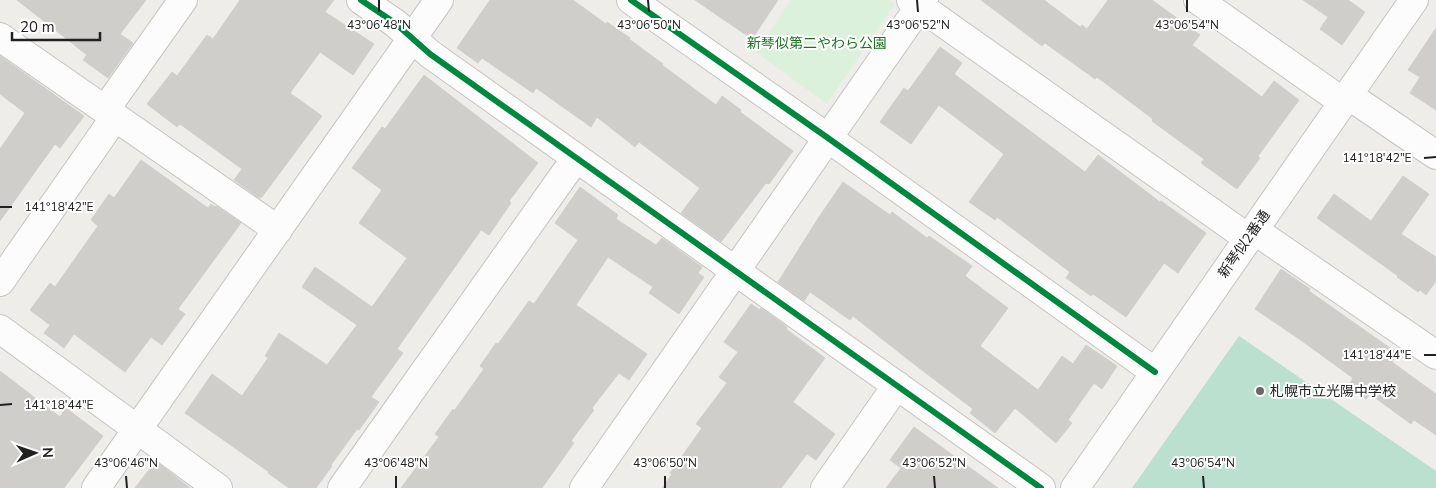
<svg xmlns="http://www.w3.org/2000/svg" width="1436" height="488" viewBox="0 0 1436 488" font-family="'Nunito Sans','Noto Sans JP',sans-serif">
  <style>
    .park { fill: #dcf1db }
    .pitch { fill: #bbe0cf }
    .building { fill: #d0cecb; stroke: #d2cfcc }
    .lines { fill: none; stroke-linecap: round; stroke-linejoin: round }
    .minor-casing { stroke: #c5c4c2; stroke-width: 30 }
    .minor { stroke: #fdfcfc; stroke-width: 28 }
    .cycleway-casing { stroke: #fff; stroke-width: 9 }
    .cycleway { stroke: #00873e; stroke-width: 6 }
    .ticks { fill: none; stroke: #212121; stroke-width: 2 }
    .poi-dot { fill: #696867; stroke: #fff; stroke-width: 2 }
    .labels { text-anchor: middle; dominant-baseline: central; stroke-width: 4; stroke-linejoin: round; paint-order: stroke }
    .park-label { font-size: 14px; fill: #1a741f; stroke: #fff }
    .street-label { font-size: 14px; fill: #212121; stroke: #fff }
    .poi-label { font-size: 14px; fill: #212121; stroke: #fff; text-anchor: start }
    .ticks-label { font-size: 12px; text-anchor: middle; fill: #212121; stroke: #fff; stroke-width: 4; stroke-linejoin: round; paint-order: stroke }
  </style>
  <rect width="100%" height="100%" fill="#efedea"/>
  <path class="park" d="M791,0h98l6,4 -68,100 -71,-52z"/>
  <path class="pitch" d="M1239,336l197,135v17h-304z"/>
  <path class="building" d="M17,0h129l-26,34 13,9 -25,35 -25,-18 4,-5z
    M240,0h94l-9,12 49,32 -21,31 -33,-23 -30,41 32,23 -60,81h-1l-2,1 -25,-18 8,-11 -62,-45 -3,3 -30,-23 25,-32 5,4 30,-41 6,4z
    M490,0h83l33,24 1,-2 23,16 -1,1 34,25 -1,1 54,40 6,-9 19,14 -1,2 53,39 -24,33 -3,-1 -45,59 -40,-29 19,-25 -61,-46 -4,5 -38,-30 -6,10 -55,-39 -3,5 -51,-35 -4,5 -21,-15z
    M695,0h83l-26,39z
    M981,0h63l36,27 2,-2 5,4 21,-29h44l48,35 -8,10 70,52 12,-16 25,19 -41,56 2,2 -23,31 -36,-26 3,-4 -52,-38 1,-2 -56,-42 -2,2 -50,-36 -3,3z
    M1303,0h45l17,12 -23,33 -22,-16 8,-12z
    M1436,28v82l-26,-17 10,-16 -12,-7z
    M940,47l22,16 -8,11 131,98 13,-17 62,47 1,-1 45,32 -28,40 -14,-10 -38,54 -33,-23 -2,2 -25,-18 4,-6 -73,-55 -2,3 -26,-18 35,-48 -65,-49 -28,39 -31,-22 24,-34 4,3z
    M0,56l84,60 -24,32 -5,-4 -55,77v-72l25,-36 -25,-19z
    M424,75l114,88 -29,38 2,2 -22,32 -8,-5 -84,119 6,4 -32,44 8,5 -20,28 -2,-1 -26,36 1,1 -16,22h-27l-21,-15 1,-1 -84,-59 27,-39 30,22 26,-38 -3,-2 14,-23 48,32 30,-40 -55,-38 13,-20 57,40 35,-49 -48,-35 23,-33 -30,-22 30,-41 3,2z
    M141,160l67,48 3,-4 4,3 1,-1 25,17 -63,86 7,5 -23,31 -11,-8 -26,35 -51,-38 -10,14 -20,-15 6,-8 -20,-15 20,-27 5,4 43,-61 -7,-6 18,-26 5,4z
    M1403,176l26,18 -28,40 35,23v24l-10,14 -6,-5 -2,2 -21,-15 1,-1 -81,-58 17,-24 37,27z
    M843,182l47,33 2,-3 35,26 2,-2 43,30 -7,10 43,32 -28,38 58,44 24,-34 11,8 13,-19 31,21 -15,23 -8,-6 -26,37 4,3 -16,20 -41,-35 -20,25 -25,-20 3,-4 -63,-48 -57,-45 -3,4 -40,-28 -6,9 -26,-19 41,-65z
    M580,187l38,28 -2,4 40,26 6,-7 40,29 -4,6 6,4 -25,37 -30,-21 4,-6 -45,-30 -32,48 71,49 -18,26 -10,-7 -27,35 2,2 -23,31 3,2 -32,45h-141l38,-51 -4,-3 18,-25 1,2 30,-42 -4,-3 16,-23 2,1 31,-43 5,3 44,-64 -23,-17z
    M1281,269l29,20 -1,2 88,62 -5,9 44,32v41l-22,-15 -3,4 -41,-30 -4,5 -18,-13 5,-8 -51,-37 -47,-32z
    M751,304l9,6 1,-2 26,19 -1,2 39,29 -32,44 42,32 -19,26 -9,-6 -26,34h-119l10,-14 -2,-1 32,-45 -6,-4 31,-41 -8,-6 19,-25 -14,-10z
    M0,371l60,46 6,-9 37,28 -39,52h-64z
    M914,427l84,61h-112l15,-20 -11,-8z
    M155,462l7,4 28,22h-55z"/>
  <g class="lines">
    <defs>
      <path id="minor" d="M361,0l34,23 35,31 611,434
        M631,0l197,138 327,234
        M911,0l337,238
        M1198,0l145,102
        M0,37l278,193
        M1348,95l88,60
        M105,110l78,-110
        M1254,230l182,125
        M0,282l115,-165
        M0,329l218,159
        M96,488l343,-488
        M342,488l234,-330
        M584,488l340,-488
        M825,488l72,-103
        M1075,488l339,-488"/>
    </defs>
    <use href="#minor" class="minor-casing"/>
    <use href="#minor" class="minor"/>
    <defs>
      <path id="cycleway" d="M361,0l34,23 35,31 611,434
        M631,0l197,138 327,234"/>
    </defs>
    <use href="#cycleway" class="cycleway-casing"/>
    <use href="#cycleway" class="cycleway"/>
  </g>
  <path class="ticks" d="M379,0v12M648,0l1,12M917,0l1,12M1187,0v12M1424,158l12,-1M0,207h12M1424,355h12M0,405l12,-1M126,476l1,12M396,476v12M665,476v12M934,476l1,12M1203,476l1,12"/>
  <circle class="poi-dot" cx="1260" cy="391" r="5"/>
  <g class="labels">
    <g class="park-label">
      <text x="817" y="43">新琴似第二やわら公園</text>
    </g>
    <g class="street-label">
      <text transform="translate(1244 244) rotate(-55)">新琴似2番通</text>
    </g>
    <g class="poi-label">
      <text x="1270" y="391">札幌市立光陽中学校</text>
    </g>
  </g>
  <g class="ticks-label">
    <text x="379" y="29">43°06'48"N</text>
    <text x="649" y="29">43°06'50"N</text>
    <text x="918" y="29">43°06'52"N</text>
    <text x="1187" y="29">43°06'54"N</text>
    <text x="1377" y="162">141°18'42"E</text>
    <text x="59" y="211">141°18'42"E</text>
    <text x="1377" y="359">141°18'44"E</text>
    <text x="59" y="409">141°18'44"E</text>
    <text x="126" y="467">43°06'46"N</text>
    <text x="396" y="467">43°06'48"N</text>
    <text x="665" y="467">43°06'50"N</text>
    <text x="934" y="467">43°06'52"N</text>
    <text x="1203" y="467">43°06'54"N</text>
  </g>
  <g transform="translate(35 453) rotate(88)" stroke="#ffffff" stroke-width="4" paint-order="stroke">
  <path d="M0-4L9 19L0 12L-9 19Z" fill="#212121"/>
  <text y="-8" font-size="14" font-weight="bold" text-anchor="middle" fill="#212121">N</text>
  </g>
  <path d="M12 32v8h88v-8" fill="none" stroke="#212121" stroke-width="2.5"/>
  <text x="20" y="32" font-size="15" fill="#212121" stroke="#ffffff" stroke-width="4" paint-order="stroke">20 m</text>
</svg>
